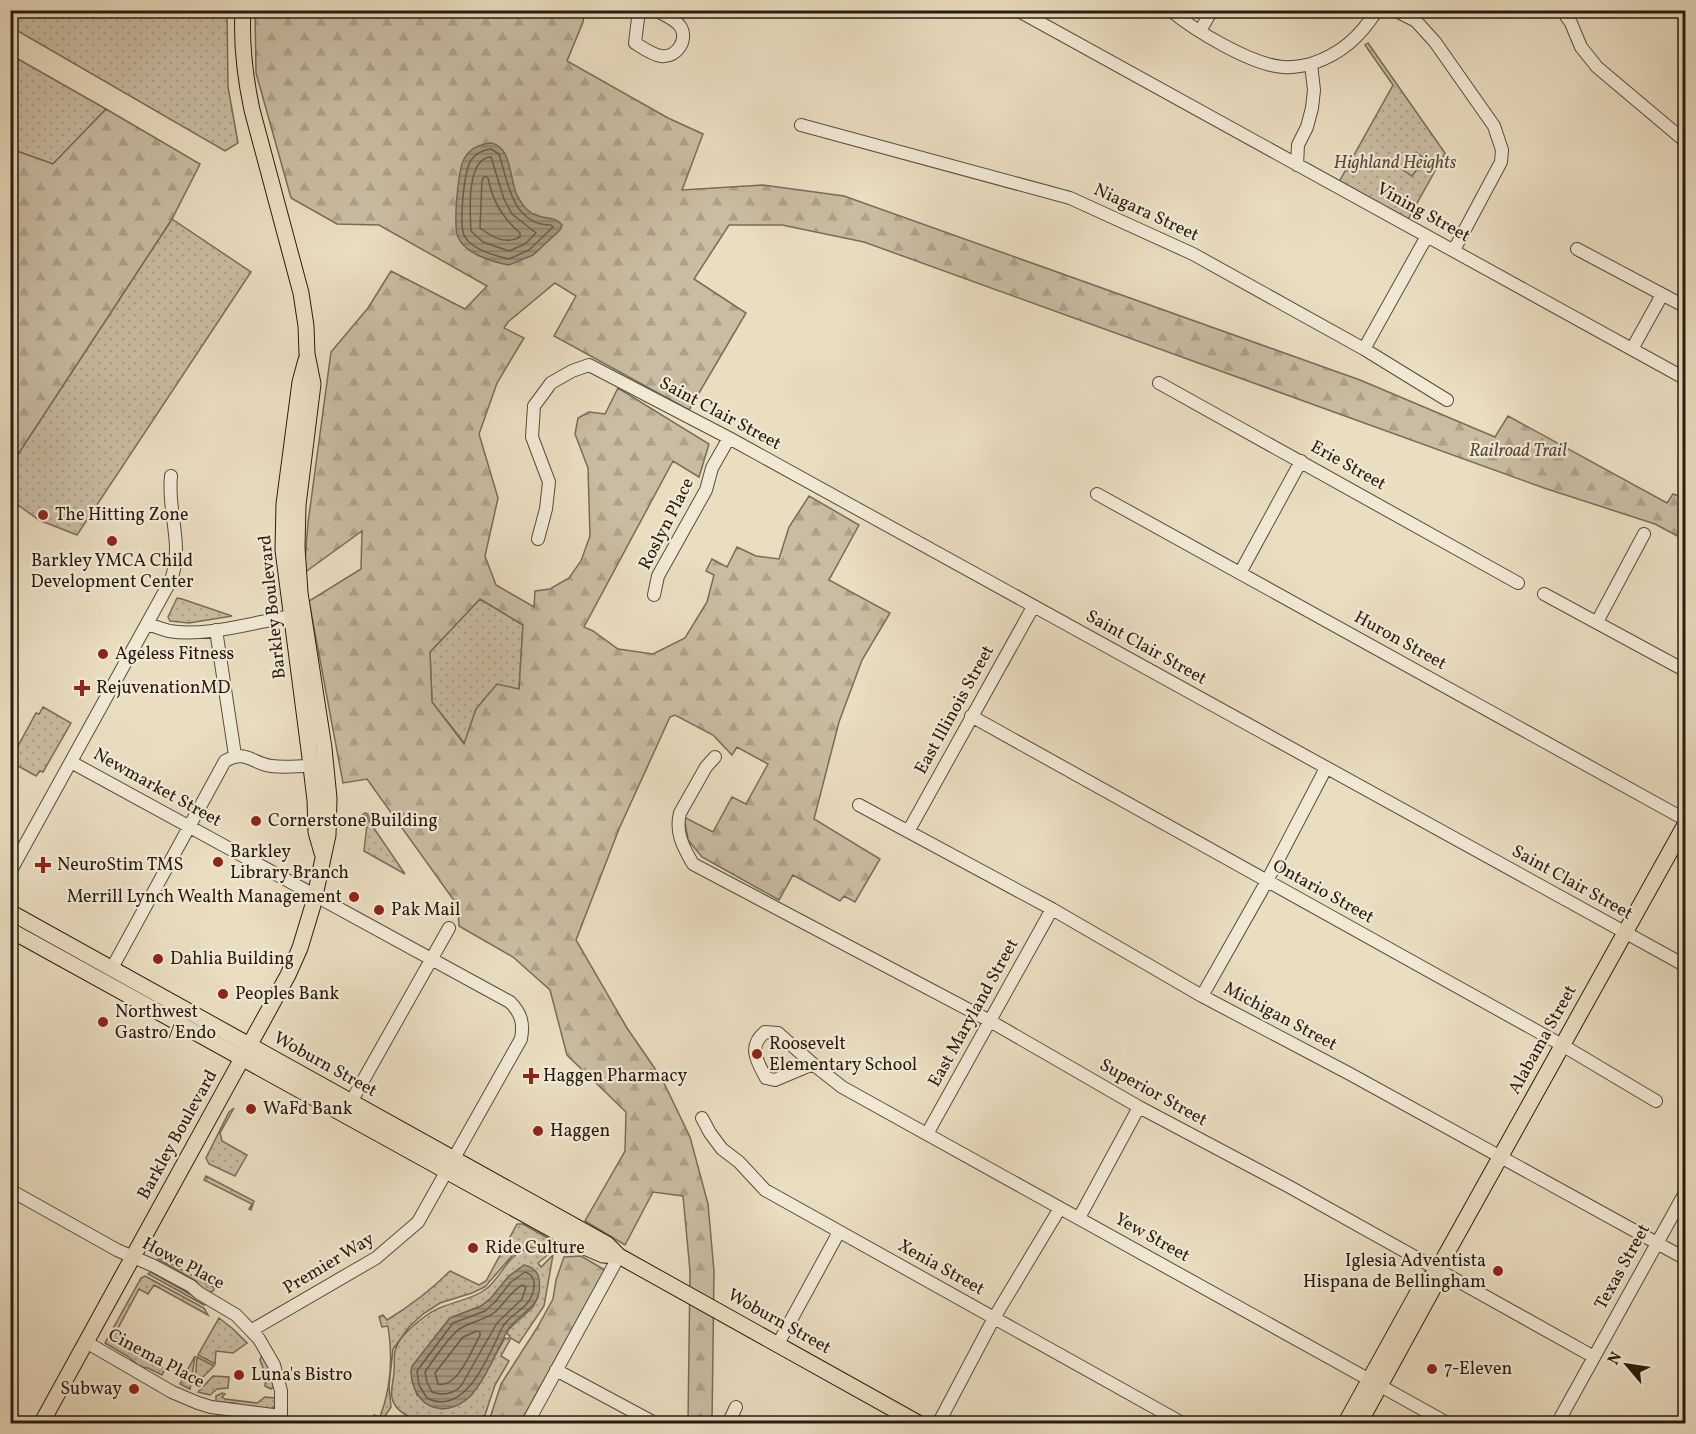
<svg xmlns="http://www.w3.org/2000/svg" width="1696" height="1434" viewBox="0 0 1696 1434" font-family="Vollkorn,serif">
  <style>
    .grass { fill: url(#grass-dots); stroke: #786c58; stroke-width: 1.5; fill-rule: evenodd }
    .forest { fill: url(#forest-firs); stroke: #786c58; stroke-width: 1.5; fill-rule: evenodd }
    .pitch { fill: #c9bca2; stroke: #786c58; stroke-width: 1.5 }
    .water { fill: url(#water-rules); stroke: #746855; stroke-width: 1.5 }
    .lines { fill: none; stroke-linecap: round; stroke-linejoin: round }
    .shore { stroke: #685c4a; stroke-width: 1.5 }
    .minor-casing { stroke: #584c3b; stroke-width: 14 }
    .major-casing { stroke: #271c0f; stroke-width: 17 }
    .minor { stroke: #f1e9d6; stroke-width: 12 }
    .major { stroke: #eaddc0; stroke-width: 15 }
    .poi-dot { fill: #8f2418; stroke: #f1e9d6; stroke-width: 2 }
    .labels { text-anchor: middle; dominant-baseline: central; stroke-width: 4.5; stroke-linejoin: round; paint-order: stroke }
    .park-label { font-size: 18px; font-style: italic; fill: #584c3b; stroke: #f1e9d6 }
    .street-label { font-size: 18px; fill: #271c0f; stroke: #f1e9d6 }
    .poi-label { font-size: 18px; fill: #271c0f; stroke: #f1e9d6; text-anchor: start }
  </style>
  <defs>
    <pattern id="grass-dots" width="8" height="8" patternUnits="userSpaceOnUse" patternTransform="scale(1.5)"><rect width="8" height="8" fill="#c9bca2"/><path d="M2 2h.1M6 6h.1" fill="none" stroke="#ada18a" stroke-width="1.8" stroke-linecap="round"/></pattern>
    <pattern id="forest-firs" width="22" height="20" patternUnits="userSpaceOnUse" patternTransform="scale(1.5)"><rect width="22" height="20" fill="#c9bca2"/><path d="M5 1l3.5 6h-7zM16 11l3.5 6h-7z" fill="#ada18a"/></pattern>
    <pattern id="water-rules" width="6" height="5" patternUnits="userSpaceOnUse" patternTransform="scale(1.5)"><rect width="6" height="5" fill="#a89b84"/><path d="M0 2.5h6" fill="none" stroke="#897e6a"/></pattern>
  </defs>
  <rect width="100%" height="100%" fill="#eaddc0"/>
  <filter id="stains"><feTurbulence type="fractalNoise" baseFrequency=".00333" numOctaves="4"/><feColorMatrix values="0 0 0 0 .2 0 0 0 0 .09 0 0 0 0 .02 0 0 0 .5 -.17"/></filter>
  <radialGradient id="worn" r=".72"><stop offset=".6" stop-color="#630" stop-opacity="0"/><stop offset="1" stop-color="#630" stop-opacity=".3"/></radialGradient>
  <path class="grass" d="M11,10l216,1 1,76 10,56 -13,8 -214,-124z
    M1368,43l77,110 -38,68 -68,-39 54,-97 -28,-40z
    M11,55l95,54 -53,55 -42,-15z
    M172,219l79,53 -174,263 -38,-15 -28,-20v-35z
    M177,598l5,1 50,17 -43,7 -19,-2 -2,-4z
    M480,599l43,26 -4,65 -43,19 -11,35 -33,-42 -2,-50z
    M43,707l28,16 -28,49 -3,-1 -4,5 -25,-14v-3l25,-46 3,1z
    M365,813l6,2 -2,6 36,53 -41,-23 4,-35 -6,-1z
    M234,1108l-14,25 2,8 25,14 -12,21 -26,-12 -3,-6 23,-46z
    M206,1176l48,25 -3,9 -2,-1 3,-5 -48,-24z
    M517,1224h6l35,20v4l-3,3 -26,-4 -13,4 -31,36 -13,6 -32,10 -17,11 -14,13 -16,22 -4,38 2,20 -11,16h-10l4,-8 6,2c11,-29 13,-60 8,-91l-6,1 -3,-10 4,-2 4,5c23,-14 43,-29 63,-49l29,14 7,-4z
    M529,1249l21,4 -12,10 3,4 12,-12 -9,51 -25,37 -8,-5 -10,18 8,5 -14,24 -10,30 -11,9c-22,-1 -75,3 -82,-26 -2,-9 2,-18 2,-27 1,-8 -1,-16 2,-23 4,-12 18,-23 28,-31 20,-16 44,-14 62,-28 16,-12 22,-37 43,-40zM520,1268l18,29 -5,10 -25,23 -1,4 3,2 -2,3 -3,-1 -32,55 -12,10 -19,6 -25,-14 -5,-16 18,-35 20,-26 31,-12 10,-8 17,-21z
    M158,1256l57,32 -2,3 -4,2 -8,-5 -5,-7 -38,-22z
    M151,1272l55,31 -2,2 -56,-31z
    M145,1276l59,32 4,7 -54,-30 -6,9 -9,-5 -23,43 6,3 -3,6 35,19 -1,2 12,7 -3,6 -14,-7 -8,-1 -11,-10 -24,-14 36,-65z
    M219,1318l14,11 14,14 -14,10 -17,-2 -1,13 -17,-9z
    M262,1355l8,13 5,17 -4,4 -6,-3 1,-10 -6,-16z
    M195,1356l-5,33 -10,-5z
    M197,1357l17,9 -19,19z
    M213,1376l16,1 -1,11 -11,1 -7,6 -12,-3z
    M222,1393l3,1 -3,3 3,2 32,4 8,-6 11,1v7l-7,5c-7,-1 -15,0 -22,-3 -8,-2 -16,-7 -25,-3l-6,-2v-6z"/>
  <path class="forest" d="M255,11h329l-1,11 -16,39 101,57 35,16 -21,56 81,-5 81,11 516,184 135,57 13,-21 159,87 6,-9 12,4v42l-30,-16 -111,-36 -680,-246 -82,-17h-53l-35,54 52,34 -57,97 -135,-74 22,-40 -21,-13 -47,39 -4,6 20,10 -27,45 -18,51 19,64 -13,58 11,29 38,22 1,-16 15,-2 19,-11 12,-17 9,-25 -2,-68 -13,-34 3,-16 11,-6 16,2 13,-26 91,56 -10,33 -26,-16 -89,166 9,4 25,18 35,5 32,-16 22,-36 7,-27 -8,-4 6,-12 15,8 10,-20 19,9 23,3 10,-32 20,-31 50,29 -30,55 61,33 -28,47 -23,62 -25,97 66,40 -25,43 -11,-6 -4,5 -47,-26 -14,25 -77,-43 -14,-17 -4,-23 29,15 19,-35 14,7 22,-40 -31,-17 -5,8 -19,-20 -38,-20 -5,2 -51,112 -43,111 51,88 35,51 28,58 18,67 6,67 -2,152h-24l2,-152 -7,-75 -30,-4 -28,53 -40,-24 40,-70 1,-39 -59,-57 -17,-65 -37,-33 -54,-31 -1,-20 -91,-127 -24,4 -34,-182 52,-32 1,-38 -58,42 4,-50 23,-171 37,-44 23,-37 74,38 22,-23 -108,-61 -42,-1 -46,-26 -35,-125zM480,599l43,26 -4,64 -22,-5 -21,25 -12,35 -32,-42 -2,-50z
    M106,109l94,55 -28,55 -161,246v-316l42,15z
    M581,1256l24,14 -85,153 -35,1 6,-9 10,-31 36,-56 16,-29 3,-19 8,-23z"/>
  <path class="pitch" d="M1416,152l9,7 -13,17 -9,-6z"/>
  <path class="water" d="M491,143c21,4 18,35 26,52 15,32 35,16 45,30l-2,5 -27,25 -24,10c-16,-3 -44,-11 -51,-28 -5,-12 0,-67 6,-78 6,-11 16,-15 27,-16z
    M524,1265c8,2 14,6 15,14 5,30 -21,33 -32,52 -9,18 -25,56 -40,68 -21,17 -46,11 -54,-15 -2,-7 -3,-12 -1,-18l38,-48 31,-12 10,-8 17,-21z"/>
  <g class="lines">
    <path class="shore" d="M491,149l8,5c9,28 13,71 52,71l2,2 -24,23 -20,9c-13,-3 -39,-10 -45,-24 -5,-12 0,-64 7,-75 5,-7 12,-10 20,-11z
      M491,157l13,42 8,15 24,19 -11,11 -16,7 -26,-9 -12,-11c-1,-18 -5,-73 20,-74z
      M485,176l3,2c5,24 14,39 32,55v4c-15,8 -28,0 -40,-9l2,-48z
      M525,1272c10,3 11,13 7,23 -5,15 -23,19 -30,33 -13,26 -36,90 -75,70l-8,-13 -2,-14 36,-48 32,-12 10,-9 16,-20z
      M522,1285l4,2 -4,12 -25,24 -36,63c-8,8 -18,10 -29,6l-5,-10 -2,-10c7,-10 26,-39 36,-44 12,-7 24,-8 34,-16 10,-9 16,-21 27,-27z
      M477,1331l3,1v3c-8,15 -23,54 -42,49l-3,-11 28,-36z"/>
    <defs>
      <path id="minor" d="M639,10l-4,33c8,5 18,12 26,13 16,2 28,-17 19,-30 -5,-7 -16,-11 -24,-16
        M1017,10l669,369
        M1170,10c25,21 82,55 113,57 10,1 19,-1 28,-3
        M1394,10l22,11 19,21 59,84 8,24 -1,12 -47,88
        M1562,10l9,13 10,24 16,20 89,75
        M1200,31l12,-21
        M801,125l269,73 123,56 171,95 83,51
        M1297,165l1,-20 9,-18 5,-19 2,-18 -3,-26c30,-10 49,-27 66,-54
        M1577,249l109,58
        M1364,349l63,-113
        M1632,349l30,-54
        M1159,383l359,200
        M1097,494l589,326
        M538,539l8,-30 3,-27 -17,-45 2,-31 17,-23 21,-12 17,-6 140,73 957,528
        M1240,573l61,-112
        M1544,594l142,77
        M654,595l4,-19 48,-86 6,-22 17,-30
        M1597,622l47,-88
        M147,624c7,2 15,5 22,7 38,7 92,-11 130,-16
        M216,630l19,125
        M971,716l591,329 94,56
        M715,757l-9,10 -26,46c-5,19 3,34 13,51l297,157 149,86 149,79 306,171
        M71,762l439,240c11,11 14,21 11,37l-103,183 -42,36 -124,72
        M859,805l193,104 150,87 148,78 336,185
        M909,830l124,-223
        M10,872l161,-292c13,-37 -4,-67 0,-104
        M112,968l113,-207c21,-12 26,2 46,5 15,2 33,0 49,-1
        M1202,996l65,-115 59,-113
        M813,1064l-35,-31 -13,-1c-17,14 -9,28 1,46l9,2 38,-16 29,23 607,337
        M351,1102l98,-174
        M702,1118l8,15 12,16 17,13 26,28 419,234
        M927,1134l125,-225
        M10,1190l107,60 37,16 37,20 8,7 37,22 23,24 15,26 7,26v25l-70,-9 -13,-4 -26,-11 -86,-50
        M1079,1218l60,-111
        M778,1344l61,-112
        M556,1370l95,51
        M527,1424l92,-168
        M728,1424l8,-17
        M938,1424l56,-106 66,-110
        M1557,1424l129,-233"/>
      <path id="major" d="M306,360l-6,22 -16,122 -1,46 26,200 6,50 1,32 6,21
        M10,912l597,332 12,12 301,168
        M10,930l570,315 23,10 16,1
        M41,1424l247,-449 12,-27 13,-43 15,-70 1,-37 -5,-50 -24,-155 -3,-46 1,-42 15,-121 -6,-30 -1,-28 -5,-33 -49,-183c-7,-33 -11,-66 -9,-100
        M1345,1424l79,-143 9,-5 5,-7 248,-446
        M1359,1424l75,-137 -1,-11"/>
    </defs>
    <use href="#minor" class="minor-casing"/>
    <use href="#major" class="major-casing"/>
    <use href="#minor" class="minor"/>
    <use href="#major" class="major"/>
  </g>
  <g class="poi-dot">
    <circle cx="43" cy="515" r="6"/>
    <circle cx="112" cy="541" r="6"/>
    <circle cx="103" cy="654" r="6"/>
    <path d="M79 679h6v6h6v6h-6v6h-6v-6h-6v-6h6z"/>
    <circle cx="256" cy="821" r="6"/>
    <circle cx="218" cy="862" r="6"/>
    <path d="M40 856h6v6h6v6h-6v6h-6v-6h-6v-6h6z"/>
    <circle cx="354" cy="897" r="6"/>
    <circle cx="379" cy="910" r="6"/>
    <circle cx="158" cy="959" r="6"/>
    <circle cx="223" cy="994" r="6"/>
    <circle cx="103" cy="1022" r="6"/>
    <circle cx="757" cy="1054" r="6"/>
    <path d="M528 1067h6v6h6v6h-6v6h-6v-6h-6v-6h6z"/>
    <circle cx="251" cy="1109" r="6"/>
    <circle cx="538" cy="1131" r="6"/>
    <circle cx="473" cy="1248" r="6"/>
    <circle cx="1498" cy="1271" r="6"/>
    <circle cx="1432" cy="1369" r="6"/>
    <circle cx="239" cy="1375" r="6"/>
    <circle cx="134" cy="1389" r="6"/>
  </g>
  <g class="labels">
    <g class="park-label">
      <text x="1395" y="163">Highland Heights</text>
      <text x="1518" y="451">Railroad Trail</text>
    </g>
    <g class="street-label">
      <text transform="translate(1146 213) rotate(25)">Niagara Street</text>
      <text transform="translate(1423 213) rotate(29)">Vining Street</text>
      <text transform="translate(720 414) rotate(28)">Saint Clair Street</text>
      <text transform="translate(1348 466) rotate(29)">Erie Street</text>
      <text transform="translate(667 524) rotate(-63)">Roslyn Place</text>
      <text transform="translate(273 607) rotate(-96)">Barkley Boulevard</text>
      <text transform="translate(1400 641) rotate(29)">Huron Street</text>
      <text transform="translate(1146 648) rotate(29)">Saint Clair Street</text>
      <text transform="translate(955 710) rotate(-61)">East Illinois Street</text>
      <text transform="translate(157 788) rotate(29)">Newmarket Street</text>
      <text transform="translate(1572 883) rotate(29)">Saint Clair Street</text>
      <text transform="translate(1323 892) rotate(29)">Ontario Street</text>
      <text transform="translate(974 1013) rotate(-61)">East Maryland Street</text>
      <text transform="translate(1280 1017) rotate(28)">Michigan Street</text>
      <text transform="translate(1543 1040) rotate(-61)">Alabama Street</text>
      <text transform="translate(325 1065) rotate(29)">Woburn Street</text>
      <text transform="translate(1153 1093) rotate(29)">Superior Street</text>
      <text transform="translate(178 1135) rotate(-61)">Barkley Boulevard</text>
      <text transform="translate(1152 1238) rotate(29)">Yew Street</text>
      <text transform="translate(183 1264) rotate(28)">Howe Place</text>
      <text transform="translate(329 1264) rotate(-31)">Premier Way</text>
      <text transform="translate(1623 1267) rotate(-61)">Texas Street</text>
      <text transform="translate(941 1268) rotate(29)">Xenia Street</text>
      <text transform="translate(779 1322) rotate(29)">Woburn Street</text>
      <text transform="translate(156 1359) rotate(28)">Cinema Place</text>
    </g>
    <g class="poi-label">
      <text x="55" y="515">The Hitting Zone</text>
      <text x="112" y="561" text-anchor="middle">Barkley YMCA Child<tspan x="112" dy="21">Development Center</tspan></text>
      <text x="115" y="654">Ageless Fitness</text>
      <text x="96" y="688">RejuvenationMD</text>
      <text x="268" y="821">Cornerstone Building</text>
      <text x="230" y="852">Barkley<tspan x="230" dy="21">Library Branch</tspan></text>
      <text x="57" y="865">NeuroStim TMS</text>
      <text x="342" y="897" text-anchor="end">Merrill Lynch Wealth Management</text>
      <text x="391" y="910">Pak Mail</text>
      <text x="170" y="959">Dahlia Building</text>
      <text x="235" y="994">Peoples Bank</text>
      <text x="115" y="1012">Northwest<tspan x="115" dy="21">Gastro/Endo</tspan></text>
      <text x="769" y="1044">Roosevelt<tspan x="769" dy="21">Elementary School</tspan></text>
      <text x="543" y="1076">Haggen Pharmacy</text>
      <text x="263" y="1109">WaFd Bank</text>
      <text x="550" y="1131">Haggen</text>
      <text x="485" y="1248">Ride Culture</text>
      <text x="1486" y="1261" text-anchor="end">Iglesia Adventista<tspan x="1486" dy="21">Hispana de Bellingham</tspan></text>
      <text x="1444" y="1369">7-Eleven</text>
      <text x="251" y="1375">Luna's Bistro</text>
      <text x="122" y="1389" text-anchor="end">Subway</text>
    </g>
  </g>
  <rect width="1696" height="1434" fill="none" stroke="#eaddc0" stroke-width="36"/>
  <rect x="12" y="12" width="1672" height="1410" fill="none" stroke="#271c0f" stroke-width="3"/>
  <rect x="18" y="18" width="1660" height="1398" fill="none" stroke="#271c0f" stroke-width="1.5"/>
  <g transform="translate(1627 1365) rotate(299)" stroke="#f1e9d6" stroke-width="4.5" paint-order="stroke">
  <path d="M0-4.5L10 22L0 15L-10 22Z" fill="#271c0f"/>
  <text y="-9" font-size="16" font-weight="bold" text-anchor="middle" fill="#271c0f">N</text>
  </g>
  <rect width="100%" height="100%" filter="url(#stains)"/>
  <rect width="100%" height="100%" fill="url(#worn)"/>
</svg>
